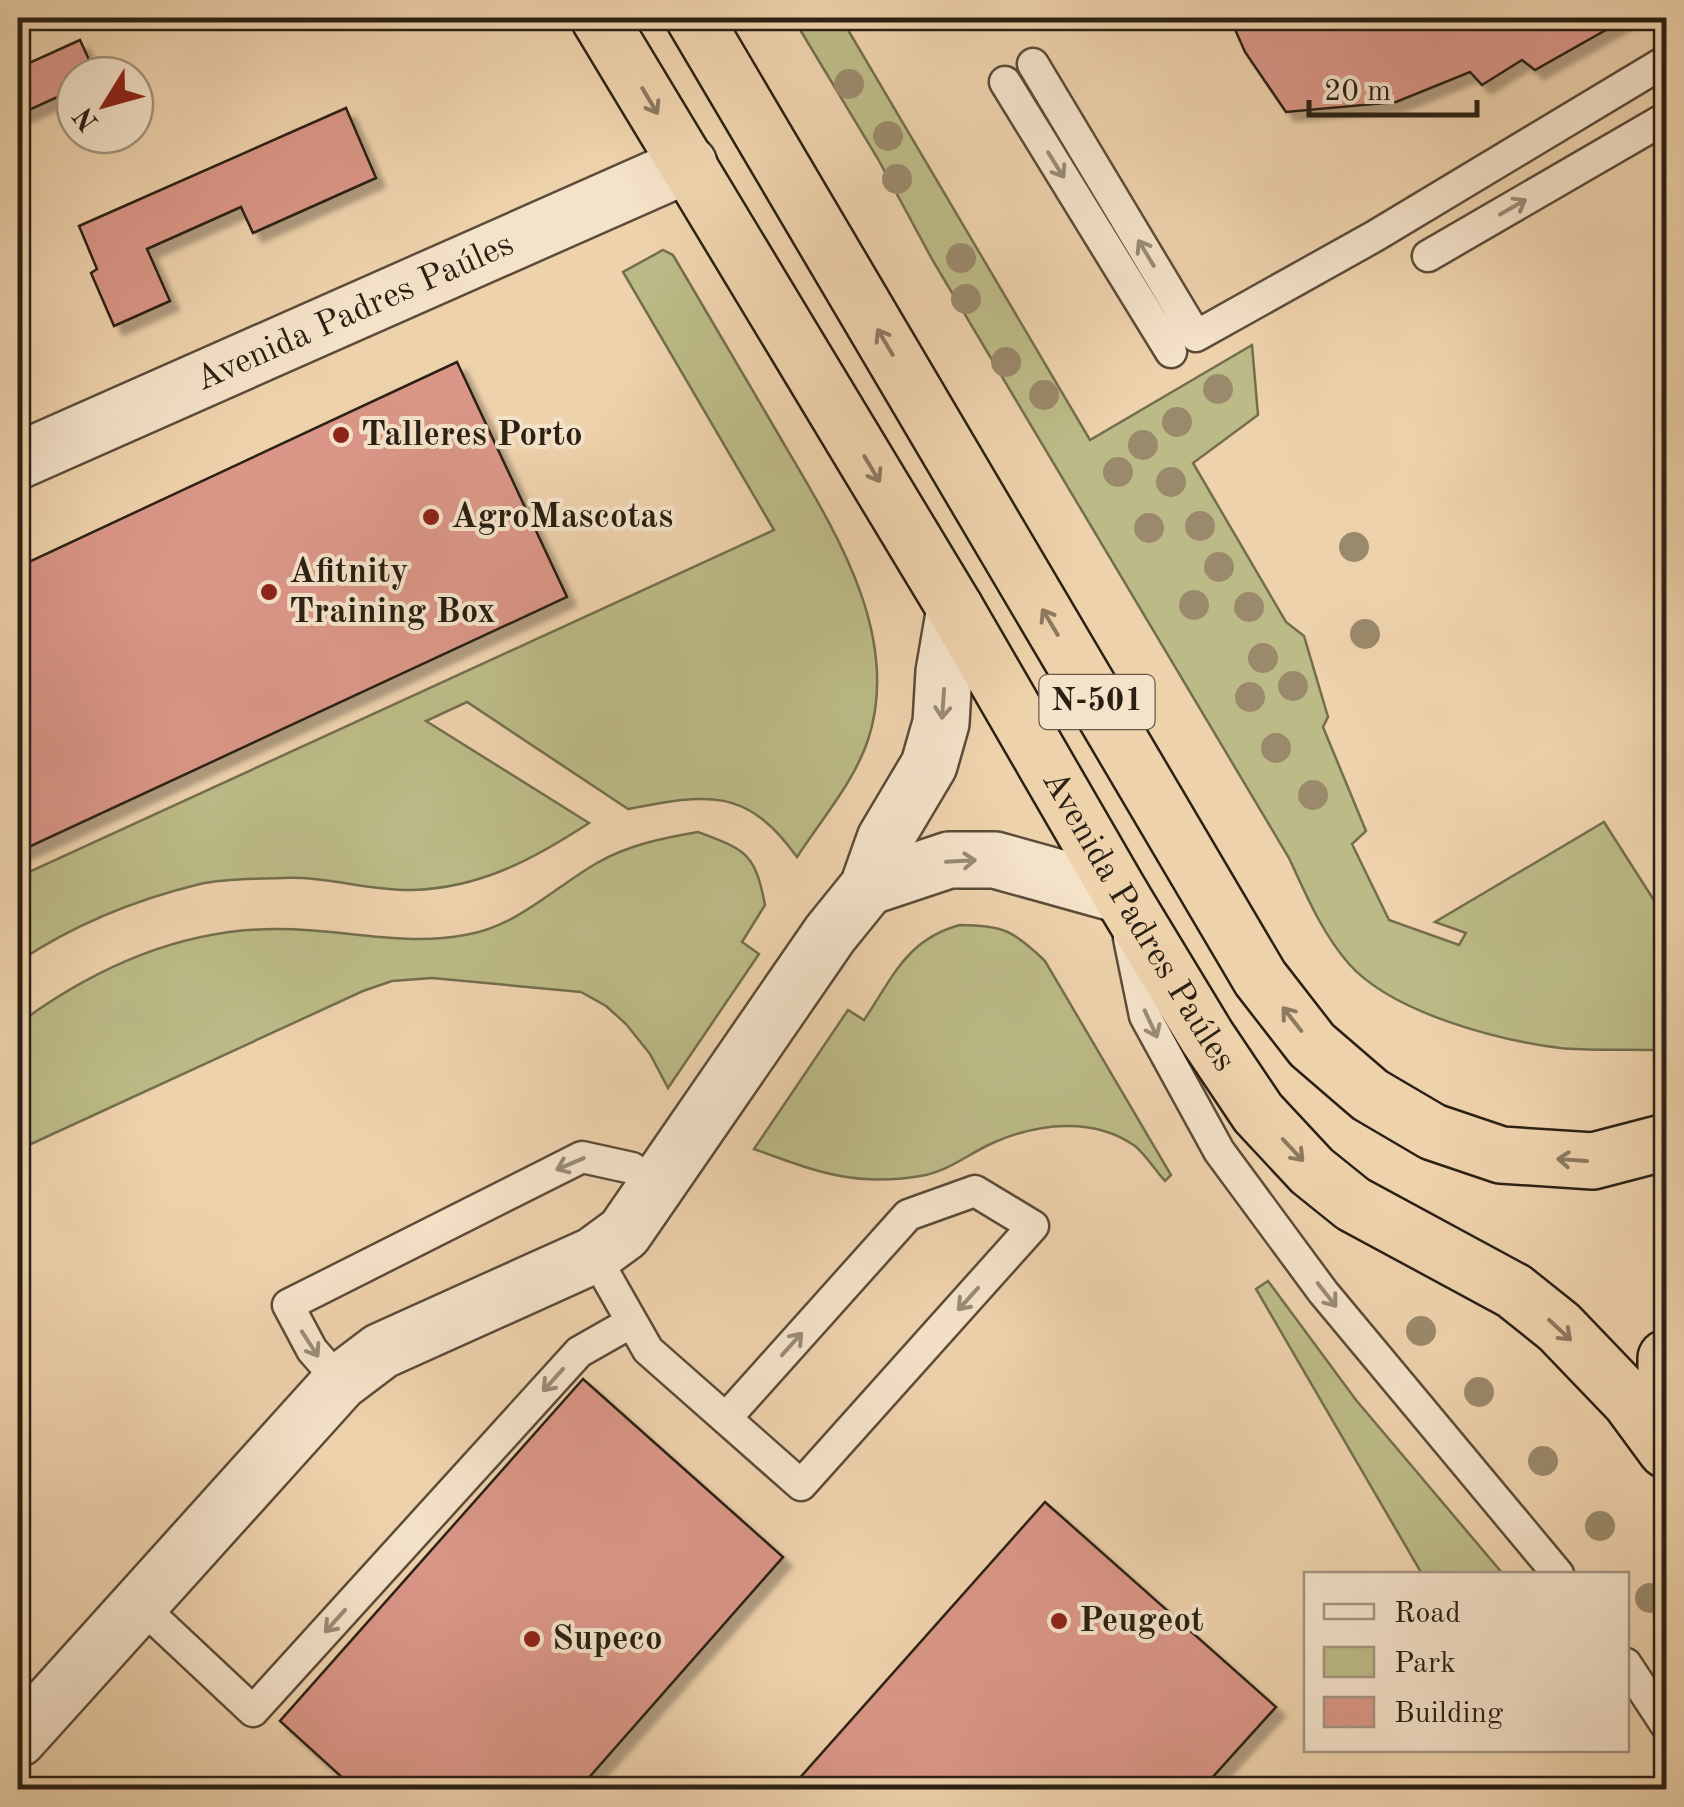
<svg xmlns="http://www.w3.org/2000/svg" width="1684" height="1807" viewBox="0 0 1684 1807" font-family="'Old Standard TT',serif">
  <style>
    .green { fill: #bcbb87; stroke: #736e4d; stroke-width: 2.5 }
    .building { fill: #da9687; stroke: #2a2013; stroke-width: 2.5; filter: url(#shadow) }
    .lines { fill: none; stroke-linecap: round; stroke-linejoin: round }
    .lane-casing { stroke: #5b4c39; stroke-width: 35 }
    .street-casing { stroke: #5b4c39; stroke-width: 60 }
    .highway-casing { stroke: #2a2013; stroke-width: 60 }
    .lane { stroke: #f4e2c9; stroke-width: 30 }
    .street { stroke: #f4e2c9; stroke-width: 55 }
    .highway { stroke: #eed2ac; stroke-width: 55 }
    .tree { fill: #9a896b }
    .oneway { stroke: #8c7960 }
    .oneway2 { stroke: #998b77 }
    .poi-dot { fill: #8f2418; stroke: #f4e2c9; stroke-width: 4 }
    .labels { text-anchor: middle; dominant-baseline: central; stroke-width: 8; stroke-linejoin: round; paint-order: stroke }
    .shield { fill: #f4e2c9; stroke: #675a4a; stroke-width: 2.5 }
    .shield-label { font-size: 32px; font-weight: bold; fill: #2a2013 }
    .street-label { font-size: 35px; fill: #2a2013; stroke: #f4e2c9 }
    .poi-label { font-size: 35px; font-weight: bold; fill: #2a2013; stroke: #f4e2c9; text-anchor: start }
  </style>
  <defs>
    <filter id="shadow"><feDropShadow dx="9" dy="9" stdDeviation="2.5" flood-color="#0004"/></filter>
  </defs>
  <rect width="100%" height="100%" fill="#eed2ac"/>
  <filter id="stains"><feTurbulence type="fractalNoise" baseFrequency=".002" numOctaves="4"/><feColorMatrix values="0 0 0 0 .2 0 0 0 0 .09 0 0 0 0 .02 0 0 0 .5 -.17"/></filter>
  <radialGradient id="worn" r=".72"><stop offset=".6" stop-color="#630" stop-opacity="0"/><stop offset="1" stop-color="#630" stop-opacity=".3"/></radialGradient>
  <path class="green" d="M793,18h48l249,422 162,-95 6,70 -65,48 93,159 18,14 24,81 -5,10 43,104 -14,13 37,76 70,25 7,-12 -31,-11 169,-100 62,97v124l-13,7c-31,-1 -63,1 -93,-2 -63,-8 -167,-35 -211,-84 -27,-31 -43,-69 -60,-106l-356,-597 -55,-102z
    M663,250l10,5c32,55 65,110 97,165 53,93 135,207 98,320 -14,42 -47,80 -71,117 -51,-71 -90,-63 -169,-48l-161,-107 -41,19 163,102c-55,36 -109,65 -176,67 -43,1 -87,-14 -130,-12 -26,1 -58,0 -83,6 -66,16 -127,41 -182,78v-85l756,-347 -151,-258z
    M698,832c48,18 57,21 67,73l-23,37 17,12 -91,134 -18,-34 -24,-30 -20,-18 -25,-14 -149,-14 -40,3 -29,10 -345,159v-126c76,-56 162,-95 258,-95 63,-1 125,18 189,6 53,-9 87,-46 132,-72 31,-18 66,-25 101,-31z
    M960,925c43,0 54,6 85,36l126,214 -6,6c-10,-11 -19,-26 -30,-35 -41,-29 -96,-23 -140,-4 -22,9 -45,28 -69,33 -69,13 -109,-3 -172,-26l94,-139 16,10c29,-43 43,-81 96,-95z
    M1268,1281l88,119 147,174h-81l-166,-285z"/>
  <path class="building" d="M1230,18h397l-92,52 -13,-10 -40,25 -12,-13 -74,30 -110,10 -41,-60z
    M80,40l16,35h-21v14l-57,26v-47z
    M346,108l30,70 -123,55 -12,-26 -94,42 23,52 -56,25 -23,-53 6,-4 -18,-43z
    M457,362l110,235 -549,255v-285z
    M583,1379l200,178 -205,233h-222l-76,-69z
    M1045,1502l231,205 -75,83h-412z"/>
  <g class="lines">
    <defs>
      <path id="lane" d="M1033,64l163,272 179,-100 291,-175
        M1005,82l166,270
        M1428,256l238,-138
        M1129,938l16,78 74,135 104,141 235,282
        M594,1255l54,95 153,135 232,-259 -58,-35 -67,24 -181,202
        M340,1382l-28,-32 -24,-45 294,-148 50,11 27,18
        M140,1605l113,106 326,-359 51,-29
        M1626,1664l40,61"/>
      <g id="street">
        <path id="s1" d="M18,461l671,-297"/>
        <path d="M868,887l81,-27h46l126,35"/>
        <path d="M18,1739l322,-357 41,-31 213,-96 30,-22 206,-299 38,-47 17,-48 44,-74 12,-42 3,-51 11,-64"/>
      </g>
      <g id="highway">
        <path id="s2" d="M599,18l356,590 166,287 86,142 51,76 54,58 41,33 161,87 45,36 71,74 36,49"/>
        <path d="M694,18l566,960 52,67 58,50 63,37 68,23 92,6 73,-19"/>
        <path d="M1666,1358v30"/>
      </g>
    </defs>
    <use href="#lane" class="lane-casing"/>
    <use href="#street" class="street-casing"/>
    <use href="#highway" class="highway-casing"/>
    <use href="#lane" class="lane"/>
    <use href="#street" class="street"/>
    <use href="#highway" class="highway"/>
  </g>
  <g class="tree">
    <circle cx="849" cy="84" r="15"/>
    <circle cx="888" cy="136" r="15"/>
    <circle cx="897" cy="179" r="15"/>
    <circle cx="961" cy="258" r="15"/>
    <circle cx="966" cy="299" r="15"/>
    <circle cx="1006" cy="362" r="15"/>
    <circle cx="1218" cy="389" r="15"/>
    <circle cx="1044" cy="395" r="15"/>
    <circle cx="1177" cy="422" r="15"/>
    <circle cx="1143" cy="445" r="15"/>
    <circle cx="1118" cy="472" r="15"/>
    <circle cx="1171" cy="482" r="15"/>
    <circle cx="1200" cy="526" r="15"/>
    <circle cx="1149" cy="528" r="15"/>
    <circle cx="1354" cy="547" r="15"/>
    <circle cx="1219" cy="567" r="15"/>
    <circle cx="1194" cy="605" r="15"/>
    <circle cx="1249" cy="607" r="15"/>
    <circle cx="1365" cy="634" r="15"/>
    <circle cx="1263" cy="658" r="15"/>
    <circle cx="1293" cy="686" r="15"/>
    <circle cx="1250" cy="697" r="15"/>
    <circle cx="1276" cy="748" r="15"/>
    <circle cx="1313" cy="795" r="15"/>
    <circle cx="1421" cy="1331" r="15"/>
    <circle cx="1479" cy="1392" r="15"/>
    <circle cx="1543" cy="1461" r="15"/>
    <circle cx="1600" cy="1526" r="15"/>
    <circle cx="1650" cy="1598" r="15"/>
  </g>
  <defs><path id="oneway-shaft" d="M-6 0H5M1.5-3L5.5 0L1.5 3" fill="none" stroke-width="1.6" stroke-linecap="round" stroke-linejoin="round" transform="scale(2.5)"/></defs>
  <g class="oneway">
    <use href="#oneway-shaft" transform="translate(650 101) rotate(59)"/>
    <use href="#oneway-shaft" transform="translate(885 342) rotate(-121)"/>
    <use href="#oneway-shaft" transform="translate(872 469) rotate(59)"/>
    <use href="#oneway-shaft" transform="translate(1050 622) rotate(-121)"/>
    <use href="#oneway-shaft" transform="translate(1292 1019) rotate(-128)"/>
    <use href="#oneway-shaft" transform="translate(1293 1150) rotate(47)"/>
    <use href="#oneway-shaft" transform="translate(1572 1160) rotate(-176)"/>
    <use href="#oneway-shaft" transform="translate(1560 1330) rotate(43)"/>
  </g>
  <g class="oneway2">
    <use href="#oneway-shaft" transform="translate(1056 165) rotate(58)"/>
    <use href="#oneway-shaft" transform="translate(1513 207) rotate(-30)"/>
    <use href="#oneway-shaft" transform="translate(1146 253) rotate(-121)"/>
    <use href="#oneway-shaft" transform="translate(943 704) rotate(94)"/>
    <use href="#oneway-shaft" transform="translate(961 861) rotate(-3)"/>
    <use href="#oneway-shaft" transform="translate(1151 1024) rotate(65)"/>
    <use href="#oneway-shaft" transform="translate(570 1164) rotate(157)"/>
    <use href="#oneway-shaft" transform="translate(1327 1295) rotate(52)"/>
    <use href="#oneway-shaft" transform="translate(968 1299) rotate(132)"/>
    <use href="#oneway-shaft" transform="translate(310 1344) rotate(57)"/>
    <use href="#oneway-shaft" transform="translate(792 1344) rotate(-48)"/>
    <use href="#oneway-shaft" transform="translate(553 1380) rotate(132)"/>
    <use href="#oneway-shaft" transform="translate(335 1621) rotate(132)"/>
  </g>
  <g class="poi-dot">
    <circle cx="341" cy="435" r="10"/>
    <circle cx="431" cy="517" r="10"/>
    <circle cx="269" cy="592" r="10"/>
    <circle cx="1059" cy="1621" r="10"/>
    <circle cx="532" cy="1639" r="10"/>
  </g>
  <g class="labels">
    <rect class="shield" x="1039.5" y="675" width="115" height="54" rx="8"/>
    <g class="shield-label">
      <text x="1097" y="702">N-501</text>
    </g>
    <g class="street-label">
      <text stroke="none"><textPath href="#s1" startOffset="368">Avenida Padres Paúles</textPath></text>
      <text stroke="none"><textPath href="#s2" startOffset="1052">Avenida Padres Paúles</textPath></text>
    </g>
    <g class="poi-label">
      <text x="361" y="435">Talleres Porto</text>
      <text x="451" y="517">AgroMascotas</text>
      <text x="289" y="572">Afitnity<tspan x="289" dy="40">Training Box</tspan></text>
      <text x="1079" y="1621">Peugeot</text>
      <text x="552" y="1639">Supeco</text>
    </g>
  </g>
  <rect width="1684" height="1807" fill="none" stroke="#eed2ac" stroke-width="60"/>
  <rect x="20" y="20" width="1644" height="1767" fill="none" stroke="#2a2013" stroke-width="5"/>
  <rect x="30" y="30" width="1624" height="1747" fill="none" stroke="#2a2013" stroke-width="2.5"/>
  <rect x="1304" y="1572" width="325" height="180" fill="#f4e2c9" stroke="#a39480" stroke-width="2.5"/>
  <rect x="1324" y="1604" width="50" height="15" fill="#f4e2c9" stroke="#a39480" stroke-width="2.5"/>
  <text x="1394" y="1622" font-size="30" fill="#2a2013">Road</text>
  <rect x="1324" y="1647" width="50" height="30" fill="#bcbb87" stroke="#a39480" stroke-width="2.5"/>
  <text x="1394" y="1672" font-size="30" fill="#2a2013">Park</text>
  <rect x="1324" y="1697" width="50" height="30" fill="#da9687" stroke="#a39480" stroke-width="2.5"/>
  <text x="1394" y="1722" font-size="30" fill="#2a2013">Building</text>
  <g transform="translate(105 105) rotate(233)"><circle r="48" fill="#f4e2c9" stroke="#a39480" stroke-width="2.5"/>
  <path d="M0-8L18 38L0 25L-18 38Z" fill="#8f2418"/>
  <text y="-15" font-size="28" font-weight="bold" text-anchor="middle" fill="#2a2013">N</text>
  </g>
  <path d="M1309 100v15h168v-15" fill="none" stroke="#2a2013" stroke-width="5"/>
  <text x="1324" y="100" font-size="30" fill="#2a2013" stroke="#f4e2c9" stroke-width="8" paint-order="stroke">20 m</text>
  <rect width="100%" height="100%" filter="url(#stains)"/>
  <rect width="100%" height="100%" fill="url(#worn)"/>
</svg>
